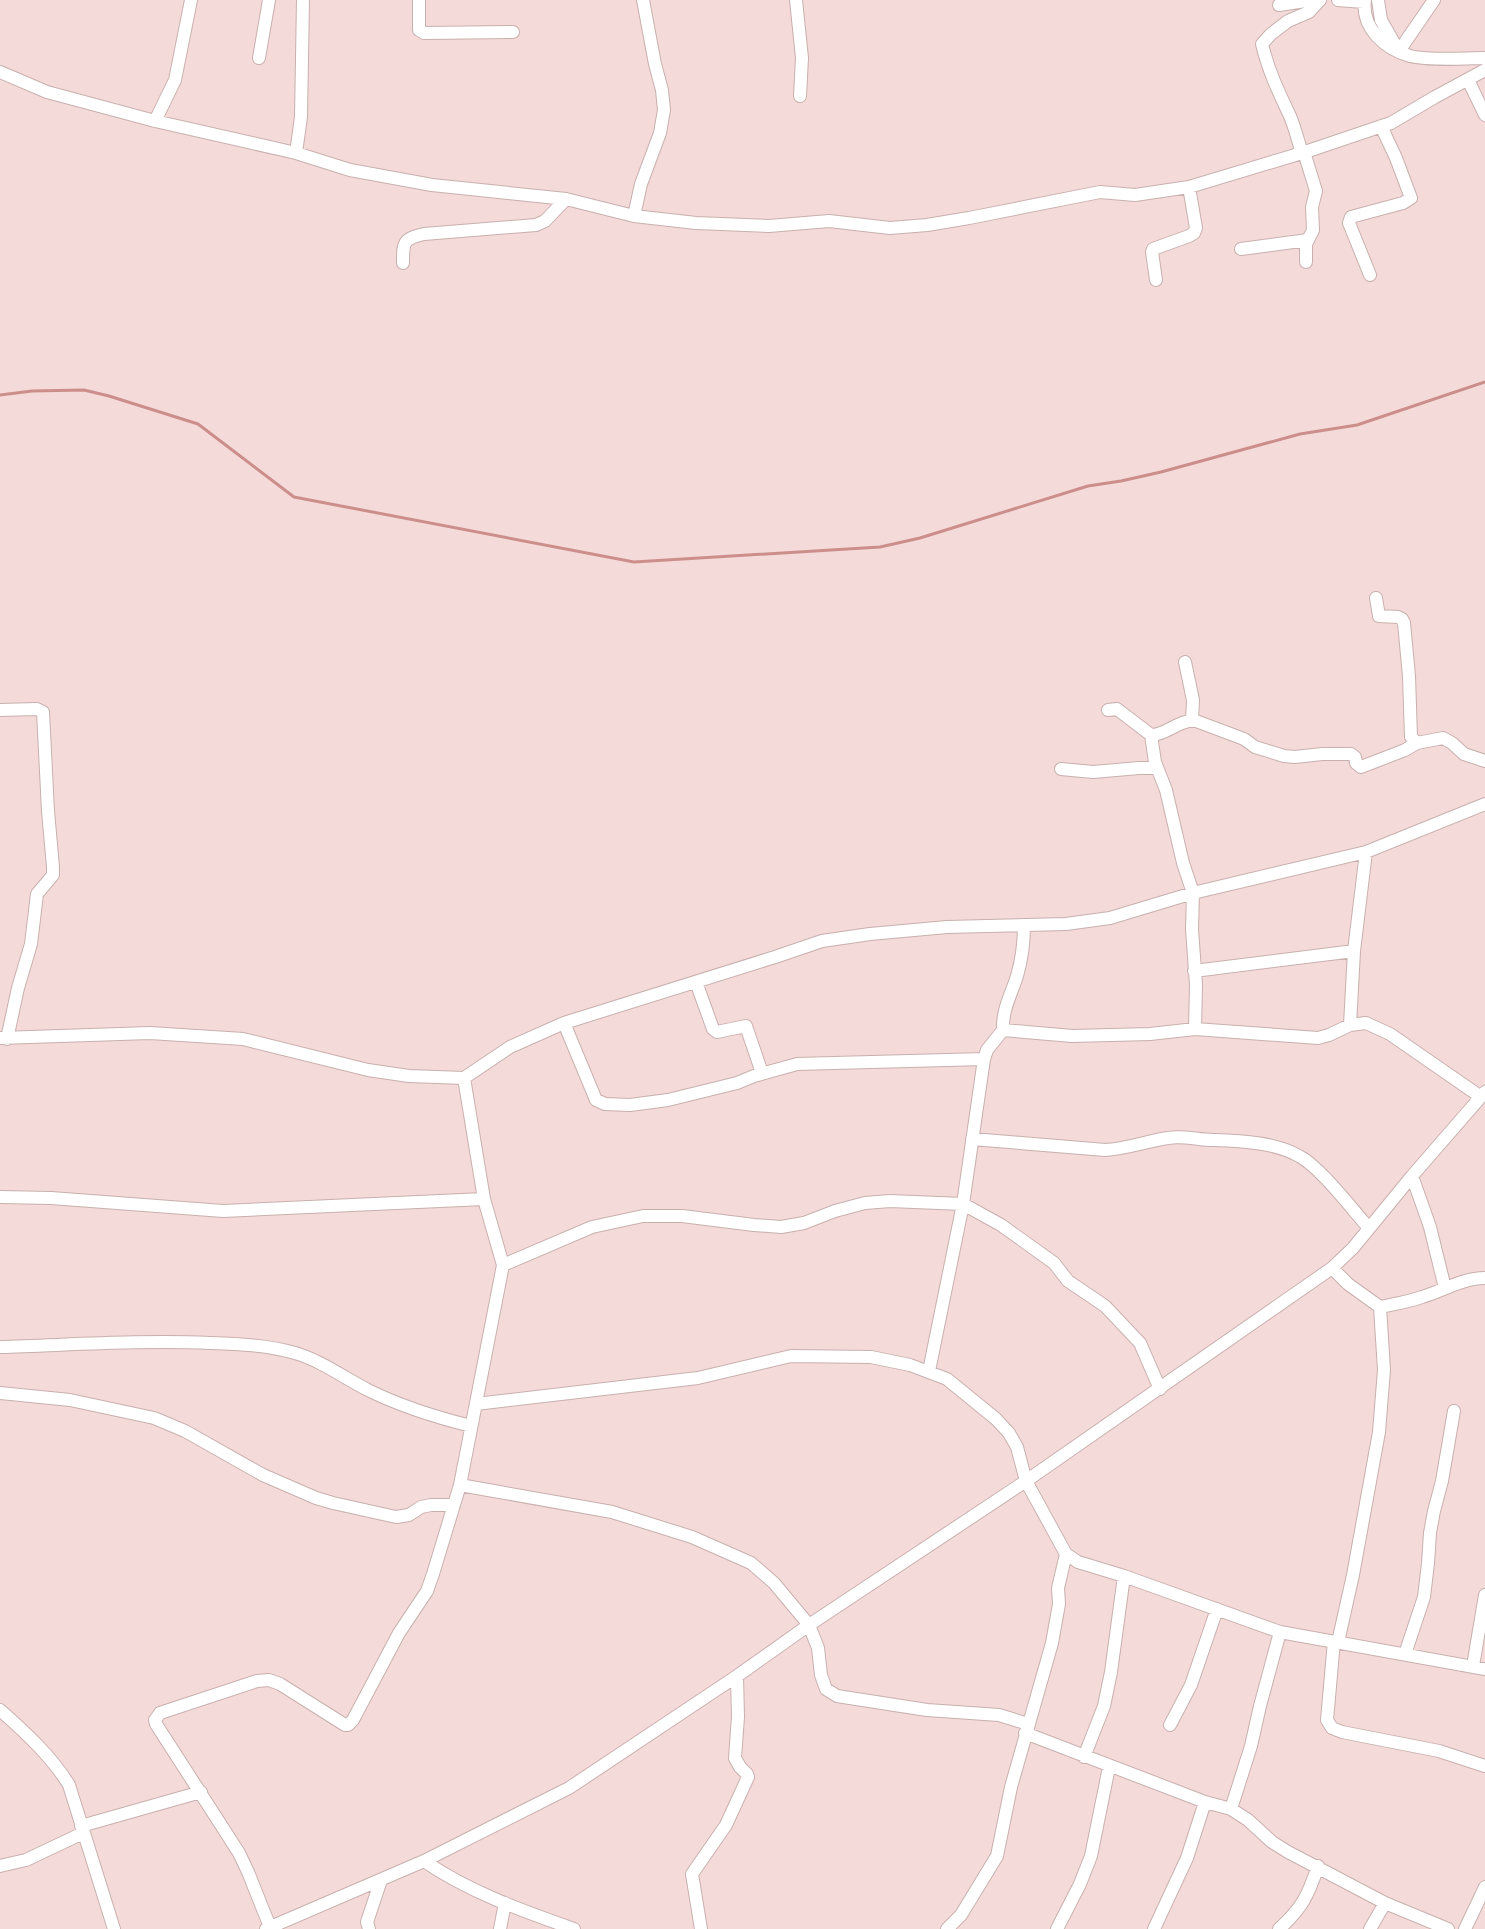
<svg xmlns="http://www.w3.org/2000/svg" width="1485" height="1929" viewBox="0 0 1485 1929" font-family="'Noto Serif',serif">
  <style>
    .lines { fill: none; stroke-linecap: round; stroke-linejoin: round }
    .stream { stroke: #cc8e8b; stroke-width: 3 }
    .minor-casing { stroke: #c8b0ae; stroke-width: 14 }
    .minor { stroke: #fff; stroke-width: 12 }
  </style>
  <rect width="100%" height="100%" fill="#f4dbd9"/>
  <g class="lines">
    <path class="stream" d="M0,395l32,-4 52,-1 25,6 89,28 96,73 340,65 246,-15 40,-9 168,-52 33,-5 40,-9 139,-38 57,-9 128,-43"/>
    <defs>
      <path id="minor" d="M419,0v30l5,3 89,-1
        M796,0l6,58 -2,38
        M1338,0l26,2
        M1365,0c-4,28 20,49 45,56 22,5 53,2 75,2
        M1378,0l3,20 17,30
        M1279,5l33,-5
        M1399,51l35,-51
        M259,58l10,-58
        M0,72l47,20 108,29 141,32 54,17 82,15 134,14 68,17 62,7 73,3 60,-5 61,7 37,-3 42,-7 131,-26 35,3 54,-8 113,-34 89,-30 44,-26 50,-27
        M1470,84l15,31
        M155,121l20,-41 16,-80
        M1304,152l12,39 -4,16 1,23 -7,14v18
        M296,153l5,-36 2,-117
        M1302,153c-4,-12 -7,-25 -12,-37 -11,-23 -22,-46 -28,-72l9,-10 17,-13 21,-9 11,-12
        M634,216l7,-32 19,-51 4,-23 -2,-20 -7,-26 -12,-64
        M1241,249l67,-9
        M403,263c0,-21 0,-24 21,-29l112,-9 9,-4 21,-22
        M1370,275l-21,-52 2,-6 52,-14 8,-5 -15,-40 -15,-32
        M1156,280l-4,-28 1,-3 36,-13 5,-3 2,-5 -7,-41
        M1376,598l3,18 19,1 4,2 2,4 5,53 2,61 6,6 26,-5 9,5 12,11 21,7
        M1185,662l8,38 -1,21
        M0,710l37,-1 6,3 5,99 5,56v8l-16,19 -6,50 -13,44 -11,51
        M1108,710l9,-1 34,26c16,0 28,-16 45,-14l48,18 11,8 29,9 11,1 27,-3h29l4,3 1,6 5,4 44,-17 12,-7
        M1151,735l4,27 11,28 17,73 10,30 -1,36 4,56 -1,44
        M1061,769l32,3 46,-4h18
        M1194,971l160,-20
        M696,982l17,47 4,3 29,-6 16,47
        M564,1023l32,77 9,4 25,1 38,-5 69,-17 17,-7 43,-12 187,-5
        M1350,1025l4,-74 12,-99
        M1003,1030l69,6 78,-2 45,-5 123,9 11,-3 21,-10 16,-2 24,11 91,63
        M0,1038l150,-5 93,6 125,31 41,6 55,2 46,-31 54,-24 211,-66 47,-16 48,-7 77,-7 119,-3 44,-6 83,-25 173,-41 119,-48
        M972,1139l133,11c21,-1 42,-9 63,-12 15,-3 30,2 45,2 28,1 61,2 86,16 21,11 52,52 70,72
        M1412,1176l18,51 15,61
        M0,1197l51,1 172,13 261,-12
        M503,1265l89,-38 51,-11h39l72,9 27,2 23,-4 31,-12 30,-8 25,-2 73,3 38,21 53,38 14,18 37,25 35,37 20,46
        M1332,1268l16,16 32,23c14,-3 28,-5 42,-10 21,-6 40,-19 63,-19
        M0,1347c70,-2 140,-7 210,-4 28,1 57,2 85,10 27,8 49,25 73,37 34,17 67,27 103,36
        M929,1371l34,-167 21,-145 3,-9 16,-20c-1,-20 8,-35 14,-54 5,-17 7,-34 7,-51
        M0,1393l70,7 84,18 31,13 78,44 53,23 17,5 63,14 13,-2 12,-8 10,-2h23
        M476,1404l222,-26 93,-22 80,1 39,8 37,14 49,40 13,14 8,14 9,34 40,73 12,8 46,14 156,56 205,37
        M460,1485l152,27 80,25 59,26 23,20 35,42 9,23 3,27 5,14 11,7 90,14 72,5 29,9
        M1334,1641l-7,79 5,8 10,4 97,19 46,15
        M1338,1642l15,-67 26,-143 5,-62 -4,-63
        M1405,1654l19,-57 4,-34 2,-30 4,-22 8,-30 12,-70
        M1473,1666l12,-71
        M0,1710c25,22 52,47 69,75l45,144
        M1170,1725l21,-40 26,-76
        M1025,1733l180,69 26,7 17,11 24,22 16,10 97,51 63,26
        M1084,1757l20,-51 7,-34 13,-96
        M1231,1809l20,-63 9,-40 20,-74
        M81,1826l120,-34
        M424,1861c45,31 99,50 150,68
        M0,1866l26,-6 57,-27
        M270,1927l-22,-55 -9,-19 -83,-129 -1,-4 5,-7 97,-32 12,-1 11,4 65,41h3l5,-5 46,-87 28,-42 6,-17 27,-89 43,-220 -19,-66 -20,-121
        M266,1929l158,-68 145,-73 168,-112 72,-51 217,-144 306,-213 21,-20 59,-72 73,-84
        M369,1929l-2,-7 14,-42
        M500,1929l5,-26
        M701,1929l-9,-55 34,-49 22,-48 -1,-3 -7,-7 -5,-9 3,-41 -1,-41
        M947,1929l14,-14 36,-59 14,-69 41,-144 7,-39 -1,-16 8,-34
        M1057,1929l23,-45 11,-28 18,-89
        M1154,1929l33,-71 18,-56
        M1279,1929c23,-21 29,-33 39,-63
        M1370,1929l15,-26
        M1465,1929l20,-42"/>
    </defs>
    <use href="#minor" class="minor-casing"/>
    <use href="#minor" class="minor"/>
  </g>
</svg>
